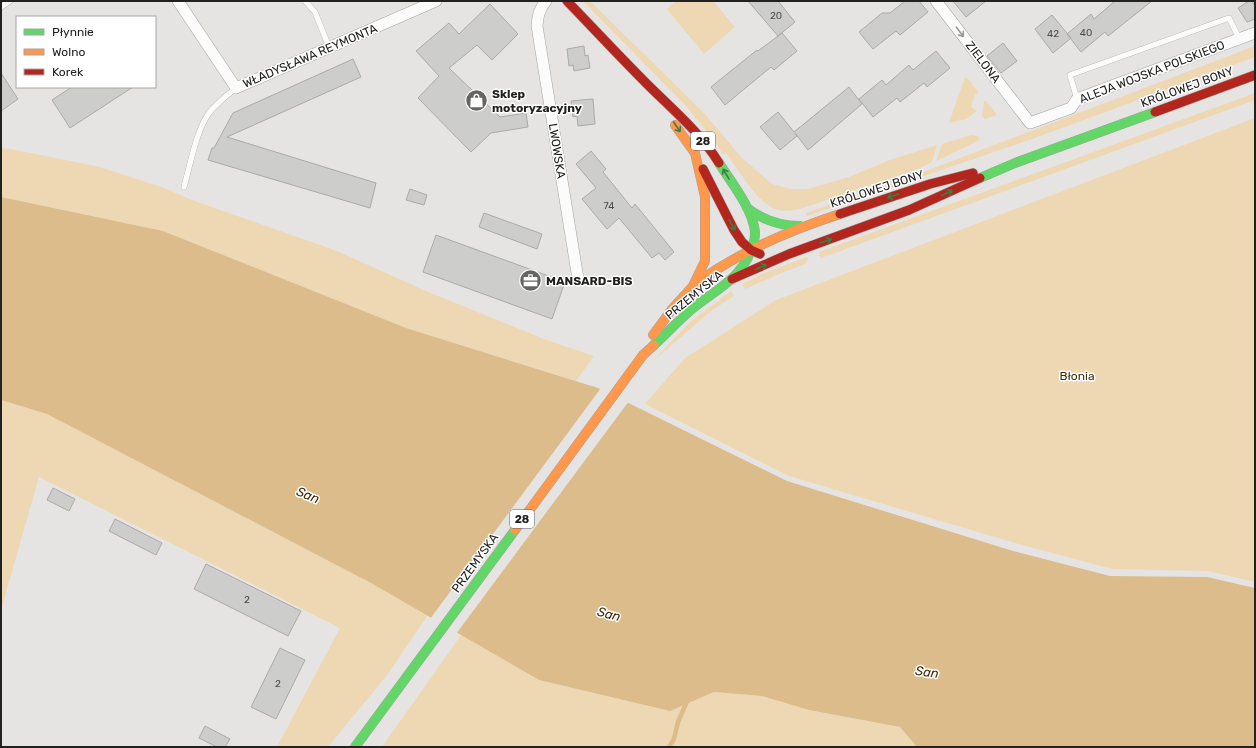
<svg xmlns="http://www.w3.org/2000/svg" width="1256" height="748" viewBox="0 0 1256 748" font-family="Rubik,sans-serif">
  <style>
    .green { fill: #eed7b3 }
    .water { fill: #dbbc8a }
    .pier { fill: #e5e4e2 }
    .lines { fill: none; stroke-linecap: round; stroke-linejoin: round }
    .stream { stroke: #dbbc8a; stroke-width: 4.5 }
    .building { fill: #cdcdcc; stroke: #abaaa8 }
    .lane-casing { stroke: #a3a3a1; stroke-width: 6 }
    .street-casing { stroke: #a3a3a1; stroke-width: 12 }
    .fast-casing { stroke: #a3a3a1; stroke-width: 10 }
    .slow-casing { stroke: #a3a3a1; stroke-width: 10 }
    .jam-casing { stroke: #a3a3a1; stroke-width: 10 }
    .lane { stroke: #fbfbfb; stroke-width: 5.5 }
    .street { stroke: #fbfbfb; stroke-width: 11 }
    .fast { stroke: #63d668; stroke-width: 9 }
    .slow { stroke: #ff974d; stroke-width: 9 }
    .jam { stroke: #b3261e; stroke-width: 9 }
    .oneway { stroke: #999998 }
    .oneway2 { stroke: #427c44 }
    .labels { text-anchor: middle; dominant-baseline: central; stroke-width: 3; stroke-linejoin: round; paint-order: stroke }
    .number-label { font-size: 10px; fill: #4e4e4d }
    .shield { fill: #fff; stroke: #646463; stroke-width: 1 }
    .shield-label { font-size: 11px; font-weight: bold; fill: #212120 }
    .street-label { font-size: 12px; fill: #212120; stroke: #fff }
    .poi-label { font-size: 12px; font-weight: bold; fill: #212120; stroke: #fff; text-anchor: start }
    .park-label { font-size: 12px; fill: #402e0e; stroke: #fff }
    .water-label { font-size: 13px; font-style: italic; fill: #3b2909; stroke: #fff }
  </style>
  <rect width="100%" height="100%" fill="#e5e4e2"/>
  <path class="green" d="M583,1h7l115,113 37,44 30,26 19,5h17l41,-12 41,-17 47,-15 -5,17 -14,7 -118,40c-8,1 -14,3 -22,1 -21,-6 -39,-40 -52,-57l-3,2 -9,-15 -29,-35z
    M676,1h37l22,26 -31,27 -37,-45z
    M1255,46v11l-223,82 -225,77 -1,-3 96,-33z
    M965,77l3,2 11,14 -4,1 -4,13 6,4 -11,8 -17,4z
    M1255,93v7l-434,158 -2,-6z
    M984,101h2l11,14 -12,4 -3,-3z
    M1255,118v464l-47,-11 -96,-2 -97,-26 -226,-67 -144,-72 40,-46 91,-58z
    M972,135l5,1 3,4 -44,21 6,-17z
    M1,148l10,1 89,18 64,21 28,12 145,51 89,40 118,48 50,17 -18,25 -170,-53 -243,-97 -162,-34z
    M807,257l1,2 -3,5 -26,10 -34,15 -3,-5 22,-11z
    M731,291l3,5 -23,15 -58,50 37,-39z
    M1,400l46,14 324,169 57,32 -41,60 -59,72h-51l63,-119 -301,-151 -38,133z
    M461,635l78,45 131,31 44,-19 48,4 47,14 91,17 17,20h-535z"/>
  <path class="water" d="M1,197l162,34 243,97 192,60 189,93 226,70 97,25 97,1 48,11v159h-338l-17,-20 -91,-17 -47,-14 -48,-4 -44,19 -131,-31 -168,-97 -324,-169 -46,-14z"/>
  <path class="pier" d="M601,388l28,13 -173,233 -26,-15z"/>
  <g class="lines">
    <path class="stream" d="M669,747l5,-8 4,-17 10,-23"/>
  </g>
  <path class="building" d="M748,1h30l17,21 -17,14 4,-3 15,18 -23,19 -3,-3 -46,38 -14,-18 46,-37 1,1 20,-15z
    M905,1h14l9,11 -28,23 -4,-4 -23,18 -14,-17 23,-19h8z
    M953,1h33l-20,16z
    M1115,1h37l-44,35 -3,-4 -24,20 -14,-18 24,-20 3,5z
    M1249,1h3l3,5v13l-8,3 -9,-14z
    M490,4l28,30 -26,26 -15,-15 -28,23 51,49 26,-4 2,14 -37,6 -20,19 -53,-54 21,-22 -23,-25 33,-28 10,11z
    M1052,15l19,23 -18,15 -18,-24z
    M1003,43l14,18 -16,12 -14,-17z
    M584,46l1,10 3,-1 2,13 -16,3 -1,-6 -4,1 -2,-17z
    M936,51l14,17 -23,19 -3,-4 -24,19 -3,-4 -24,19 -14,-18 23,-19 4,5 23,-20 4,5z
    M353,59l8,18 -134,60 149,46 -6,25 -162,-48 4,-12h2l19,-35z
    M1,73l17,26 -17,12z
    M72,87h61l-63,41 -18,-28z
    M849,87l13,17 -54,46 -13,-17 2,3 -17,14 -20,-23 18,-15 16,20z
    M593,99l2,25 -17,2 -1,-10 -4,1 -2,-16z
    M591,151l15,18 -3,3 29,36 3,-4 39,48 -9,8 -6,-7 -7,5 -33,-40 -12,11 -25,-30 14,-11 -20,-24z
    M410,189l17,6 -3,10 -18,-5z
    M484,213l58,21 -5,15 -58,-22z
    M436,235l129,47 -13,37 -129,-47z
    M53,488l22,11 -6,12 -22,-11z
    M115,519l47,24 -6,12 -47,-24z
    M206,564l95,47 -13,25 -94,-47z
    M280,648l25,12 -29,59 -25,-12z
    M205,726l25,13 -5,8h-8l-18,-9z"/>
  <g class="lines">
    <defs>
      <path id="lane" d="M305,1l10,11 14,35
        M1,7l9,-6
        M1077,99l-7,-24 159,-57 10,20
        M184,187c6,-21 12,-56 25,-74 8,-10 17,-17 27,-25"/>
      <path id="street" d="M178,1l58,87 200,-87
        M546,1c-7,8 -8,15 -9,25l41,253
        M936,1l94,122 41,-15 6,-9 178,-66"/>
      <path id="fast" d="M980,178l35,-15 140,-51
        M747,208c16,12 32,18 53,18
        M654,345c13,-12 25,-25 38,-36 23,-19 51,-31 60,-62 2,-4 3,-10 3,-15 -2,-23 -24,-50 -36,-69
        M355,747l160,-217"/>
      <path id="slow" d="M693,286c10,-7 20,-15 31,-21 36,-22 76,-38 116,-51
        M653,335l20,-27 20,-22 12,-25v-64l-10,-44 -20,-28
        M515,530l128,-175 11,-10"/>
      <path id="jam" d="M567,1c27,28 53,56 80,83 25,25 53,48 72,79
        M1155,112l100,-37
        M703,169l31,61 8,12 9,8 9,4
        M840,214l90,-30 43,-11
        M732,279l57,-25 120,-44 71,-32"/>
    </defs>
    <use href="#lane" class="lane-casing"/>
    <use href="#street" class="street-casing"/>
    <use href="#fast" class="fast-casing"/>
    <use href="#slow" class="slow-casing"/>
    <use href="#jam" class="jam-casing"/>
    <use href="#lane" class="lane"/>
    <use href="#street" class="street"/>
    <use href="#fast" class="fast"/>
    <use href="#slow" class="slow"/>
    <use href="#jam" class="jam"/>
  </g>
  <defs><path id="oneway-shaft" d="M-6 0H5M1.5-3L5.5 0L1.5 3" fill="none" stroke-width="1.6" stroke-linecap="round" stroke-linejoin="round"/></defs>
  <use class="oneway" href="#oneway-shaft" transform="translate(960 32) rotate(53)"/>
  <g class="oneway2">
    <use href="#oneway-shaft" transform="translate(677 127) rotate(56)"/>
    <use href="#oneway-shaft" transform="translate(726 174) rotate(-121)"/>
    <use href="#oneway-shaft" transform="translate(947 193) rotate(-24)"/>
    <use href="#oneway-shaft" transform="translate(893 196) rotate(161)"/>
    <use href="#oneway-shaft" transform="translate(732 225) rotate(62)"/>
    <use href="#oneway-shaft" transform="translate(826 241) rotate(-20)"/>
    <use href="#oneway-shaft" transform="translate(761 267) rotate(-24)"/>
  </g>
  <defs>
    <symbol id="shop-disc" viewBox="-11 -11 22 22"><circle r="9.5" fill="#666564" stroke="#fff"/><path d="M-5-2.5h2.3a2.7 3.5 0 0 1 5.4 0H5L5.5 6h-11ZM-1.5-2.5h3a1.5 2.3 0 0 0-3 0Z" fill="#fff"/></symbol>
    <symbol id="office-disc" viewBox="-11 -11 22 22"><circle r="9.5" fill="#666564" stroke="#fff"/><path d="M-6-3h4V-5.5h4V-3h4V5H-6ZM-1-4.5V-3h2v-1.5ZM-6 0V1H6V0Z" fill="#fff"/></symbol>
  </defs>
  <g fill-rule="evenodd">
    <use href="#shop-disc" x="464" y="88" width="25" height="25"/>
    <use href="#office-disc" x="518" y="268" width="25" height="25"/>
  </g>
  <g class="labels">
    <g class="number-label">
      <text x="776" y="16">20</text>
      <text x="1086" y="33">40</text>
      <text x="1053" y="34">42</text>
      <text x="609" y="206">74</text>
      <text x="247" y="600">2</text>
      <text x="278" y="684">2</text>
    </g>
    <g class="shield">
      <rect x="691" y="132" width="24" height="18" rx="3"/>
      <rect x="510" y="510" width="24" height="18" rx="3"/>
    </g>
    <g class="shield-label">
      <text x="703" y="141">28</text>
      <text x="522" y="519">28</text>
    </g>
    <g class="street-label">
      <text transform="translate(310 56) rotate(-23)">WŁADYSŁAWA REYMONTA</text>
      <text transform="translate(983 62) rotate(53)">ZIELONA</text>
      <text transform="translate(1152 72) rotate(-21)">ALEJA WOJSKA POLSKIEGO</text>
      <text transform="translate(1187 87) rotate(-20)">KRÓLOWEJ BONY</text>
      <text transform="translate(557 151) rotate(81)">LWOWSKA</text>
      <text transform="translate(877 189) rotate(-18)">KRÓLOWEJ BONY</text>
      <text transform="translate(694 295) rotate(-39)">PRZEMYSKA</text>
      <text transform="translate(475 563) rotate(-54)">PRZEMYSKA</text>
    </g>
    <g class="poi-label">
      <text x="492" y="94">Sklep<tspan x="492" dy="14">motoryzacyjny</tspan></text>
      <text x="546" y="281">MANSARD-BIS</text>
    </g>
    <g class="park-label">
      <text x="1077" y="376">Błonia</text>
    </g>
    <g class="water-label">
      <text transform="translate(308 495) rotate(22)">San</text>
      <text transform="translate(609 614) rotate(15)">San</text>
      <text transform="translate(927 672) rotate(8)">San</text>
    </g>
  </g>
  <rect width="1256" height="748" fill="none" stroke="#212120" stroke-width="4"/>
  <rect x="16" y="16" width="140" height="72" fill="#ffffff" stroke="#a6a6a6"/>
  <rect x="24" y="29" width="20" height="6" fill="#63d668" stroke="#a6a6a6"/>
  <text x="52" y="36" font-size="12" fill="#212120">Płynnie</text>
  <rect x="24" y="49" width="20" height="6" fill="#ff974d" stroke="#a6a6a6"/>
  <text x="52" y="56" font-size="12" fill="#212120">Wolno</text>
  <rect x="24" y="69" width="20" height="6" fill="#b3261e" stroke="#a6a6a6"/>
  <text x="52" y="76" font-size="12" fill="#212120">Korek</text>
</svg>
